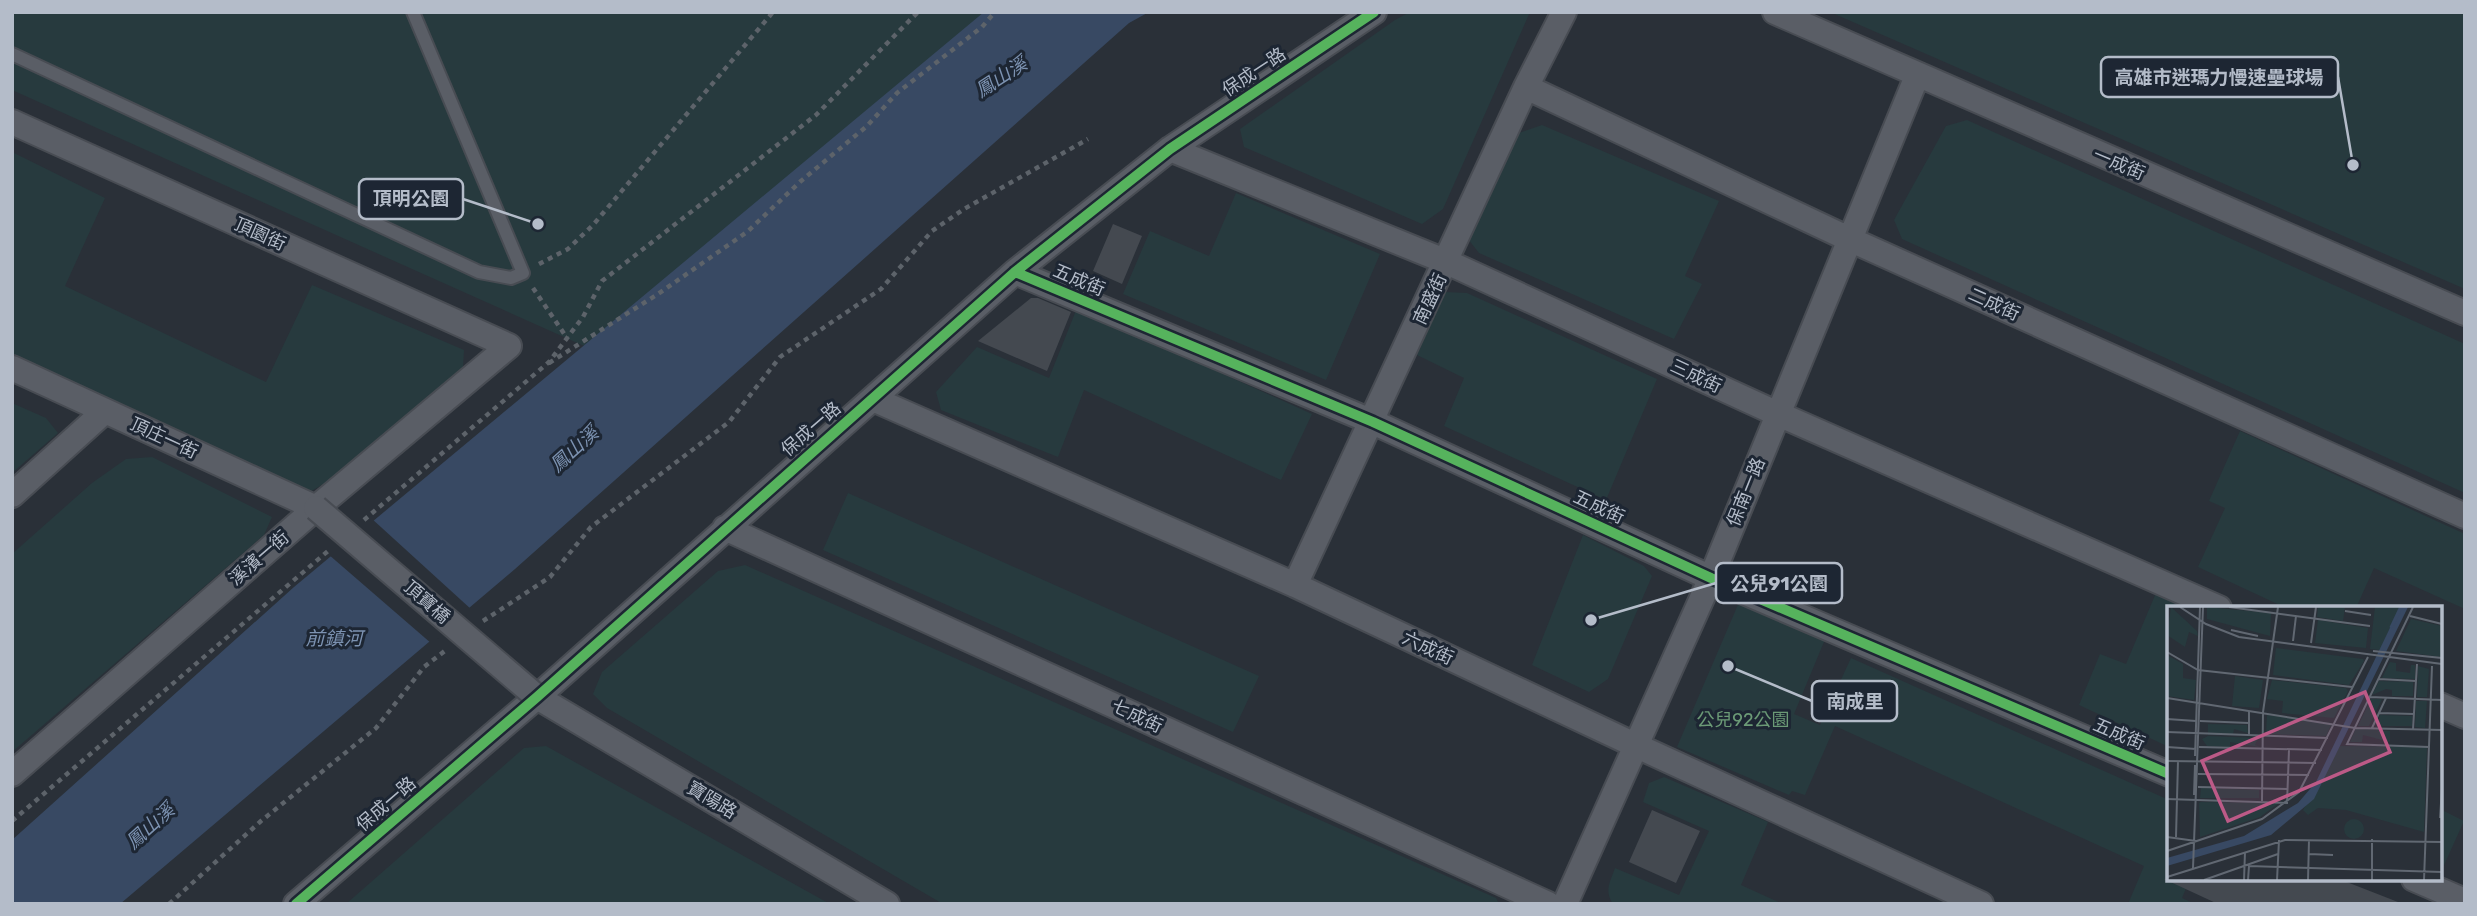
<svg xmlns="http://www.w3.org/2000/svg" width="2477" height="916" viewBox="0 0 2477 916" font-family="Rubik,'Noto Sans TC',sans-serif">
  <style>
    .green { fill: #273a3e }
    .water { fill: #384963 }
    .pier { fill: #2a3038 }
    .building { fill: #444950 }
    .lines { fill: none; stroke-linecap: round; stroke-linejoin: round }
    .service-casing { stroke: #484c53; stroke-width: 16 }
    .minor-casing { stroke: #484c53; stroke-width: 28 }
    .path { stroke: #5d636a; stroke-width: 4.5; stroke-dasharray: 5 5; stroke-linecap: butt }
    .service { stroke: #5a5e66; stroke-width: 12 }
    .minor { stroke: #5a5e66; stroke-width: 24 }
    .minor-bridge-casing { stroke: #484c53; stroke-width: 28; stroke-linecap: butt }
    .minor-bridge { stroke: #5a5e66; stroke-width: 24 }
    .cycleway-casing { stroke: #1d2633; stroke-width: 15 }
    .cycleway { stroke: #56b35d; stroke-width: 10 }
    .labels { text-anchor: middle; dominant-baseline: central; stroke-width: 6; stroke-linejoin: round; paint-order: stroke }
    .street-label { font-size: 18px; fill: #b4bcc9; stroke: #1d2633 }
    .park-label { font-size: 18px; fill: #6b9a76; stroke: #1d2633 }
    .water-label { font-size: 19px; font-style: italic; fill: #7c92b1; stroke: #1d2633 }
    .inset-river { fill: none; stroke: #384963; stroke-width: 3.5 }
    .inset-road { fill: none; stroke: #616872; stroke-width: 2 }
    .view { fill: #bc5a87; fill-opacity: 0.15; stroke: #bc5a87; stroke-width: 3.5 }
    .inset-edge { fill: none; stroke: #b4bcc9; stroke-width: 3.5 }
    .leader { fill: none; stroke: #b4bcc9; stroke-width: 2.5 }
    .callout-dot { fill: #b4bcc9; stroke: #1d2633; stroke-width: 2.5 }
    .callout { fill: #1d2633; stroke: #b4bcc9; stroke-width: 2.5 }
    .callout-label { font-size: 19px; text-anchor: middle; font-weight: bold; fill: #b4bcc9 }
  </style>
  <rect width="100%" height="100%" fill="#2a3038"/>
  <path class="green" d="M12,12h1004l-405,346 -599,-268z
    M1410,12h120l-87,197 -21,15 -178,-77 -4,-18 155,-109z
    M1830,12h635v277z
    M1967,120l498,224v149l-563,-254 -8,-19 52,-94z
    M1542,125l177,76 -34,75 17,8 -28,55 -195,-86 -11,-14 51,-106z
    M12,152l93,46 -40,88 201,96 46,-97 152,65 -1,17 -131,112 -24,14 -296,-139z
    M1236,193l144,61 -54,126 -203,-86 27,-63 59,25z
    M1445,292l22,1 190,86 -51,121 -162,-74 20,-48 -47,-23z
    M1077,308l235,106 -31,66 -197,-90 -26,67 -117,-47 -5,-18 41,-45 72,31z
    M12,403l34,15 12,15 -46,40z
    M2240,431l225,103v75l-91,-41 -18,40h-70l-88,-41 27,-59 -16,-7z
    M152,457l120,60 -8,18 -252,217v-198l80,-71 34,-24z
    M848,493l411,183 -26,56 -410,-182z
    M1583,535l61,31 8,10 -44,103 -19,13 -57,-27z
    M745,565l751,333 3,6h-556l-336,-196 -14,-14 9,-22 116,-101z
    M2156,593l32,15h-19v139l-90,-42 21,-51 26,10z
    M1740,600l86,37 -32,77 26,11 31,-67 318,142v79h21l-8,19 13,6h-67l16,-38 -309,-140 -30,69 -13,-4 -3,4 -112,-48z
    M546,746l284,158h-484l178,-156z
    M1664,777l104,45 -27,63 42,19h-170c-9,-13 -3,-22 2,-36l64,27 30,-64 -66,-29 6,-19z
    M2440,809l24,12 -24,53z"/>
  <path class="water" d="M984,12h165l-20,11 -614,546 -395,335h-108v-64l282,-253z"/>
  <path class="pier" d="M371,518l101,92 -40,34 -104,-90z"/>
  <path class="building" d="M1113,224l29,12 -20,48 -29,-13z
    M1031,298h7l33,14 -24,59 -69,-30z
    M1652,810l48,21 -24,52 -47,-21z
    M2164,879h175l59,23 -180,2z"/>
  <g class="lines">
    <defs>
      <path id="service" d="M12,54l467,218 32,6 12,-5 -110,-261"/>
      <path id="minor" d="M1775,12l690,301
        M1526,87l323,152 616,277
        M12,122l497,224 -193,162 -304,266
        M1170,149l277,113 331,152 441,194
        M1015,272l358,150 338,156 458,196
        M12,368l304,140
        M873,399l422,186 342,161 344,158
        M12,495l93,-84
        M725,528l823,376
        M1295,585l231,-498 38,-75
        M537,697l350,207
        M2440,705l25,11
        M2414,879l51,22
        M296,904l241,-207 478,-425 155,-123 204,-137
        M1565,904l146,-326 206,-502"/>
    </defs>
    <use href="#service" class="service-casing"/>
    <use href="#minor" class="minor-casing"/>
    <path class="path" d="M539,264l29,-15 25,-24 180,-213
      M533,288l34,50
      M549,363l109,-69 89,-62 54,-51 66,-55 30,-33 85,-66 13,-15
      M364,520l185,-158 34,-45 19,-36 214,-166 102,-103
      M483,621l67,-44 41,-50 138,-105 51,-65 101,-68 51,-58 32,-22 124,-70
      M12,821l316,-270
      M169,904l92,-83 115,-93 48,-61 22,-17"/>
    <use href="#service" class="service"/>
    <use href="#minor" class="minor"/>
    <defs>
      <path id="minor-bridge" d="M316,508l221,189"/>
    </defs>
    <use href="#minor-bridge" class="minor-bridge-casing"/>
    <use href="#minor-bridge" class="minor-bridge"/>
    <defs>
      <path id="cycleway" d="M1015,272l358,150 338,156 458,196
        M296,904l241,-207 478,-425 155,-123 204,-137"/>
    </defs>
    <use href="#cycleway" class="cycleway-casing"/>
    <use href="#cycleway" class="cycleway"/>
  </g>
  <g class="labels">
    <g class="street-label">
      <text transform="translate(1254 72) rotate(-34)">保成一路</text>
      <text transform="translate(2119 164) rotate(23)">一成街</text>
      <text transform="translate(260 234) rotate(24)">頂園街</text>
      <text transform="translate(1079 280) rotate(23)">五成街</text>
      <text transform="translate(1430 299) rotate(-65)">南盛街</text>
      <text transform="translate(1994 304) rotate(24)">二成街</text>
      <text transform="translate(1696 376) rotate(25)">三成街</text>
      <text transform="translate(811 429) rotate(-41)">保成一路</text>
      <text transform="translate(164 438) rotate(25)">頂庄一街</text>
      <text transform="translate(1746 492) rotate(-68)">保南一路</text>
      <text transform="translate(1599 507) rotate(25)">五成街</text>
      <text transform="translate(259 558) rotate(-41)">溪濱一街</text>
      <text transform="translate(427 602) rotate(41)">頂寶橋</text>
      <text transform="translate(1428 648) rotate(25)">六成街</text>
      <text transform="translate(1137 716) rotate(25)">七成街</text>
      <text transform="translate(2119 734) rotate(23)">五成街</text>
      <text transform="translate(712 800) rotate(31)">寶陽路</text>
      <text transform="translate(386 804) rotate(-41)">保成一路</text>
    </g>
    <g class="park-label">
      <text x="1743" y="720">公兒92公園</text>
    </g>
    <g class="water-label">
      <text transform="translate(1001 77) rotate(-33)">鳳山溪</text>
      <text transform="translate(574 449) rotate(-42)">鳳山溪</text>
      <text x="334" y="638">前鎮河</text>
      <text transform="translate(150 826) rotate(-42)">鳳山溪</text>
    </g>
  </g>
  <g transform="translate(2167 606)">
    <rect width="275" height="275" fill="#2a3038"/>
    <path d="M4,1l26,24 1,5 -9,-4 -4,15 -18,-12zM40,1l64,6 -1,23 -63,-17zM151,1h27l-2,14 -26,-4zM208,1h26l-21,43 -10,-1zM244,13l31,7v31l-46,-6zM151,14l50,8 -2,20 -51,-5zM109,42l87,11 1,2 -15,24 -76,-10zM0,49l16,9v14l13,2 -2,20 -27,-4zM223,56l6,1v8l14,2 1,-8h4v14l-33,-1zM251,60l11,3 -2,28h-10zM68,70l28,4 -4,28 -27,-2zM105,74l74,8 2,3 -14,27 -52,-5 1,-12 -16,-2zM212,75l34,1v14h-21v-6l-6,-1 -14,6zM204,93h11l-13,27h-11zM249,95h11l-2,27 -10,-1zM100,109l65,8 -6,13 -60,-2zM213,109l32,1v10h-36zM41,118l39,1 1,8 -14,-4 -1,6h-25zM189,122l34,3v11l-27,-7 -1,7h-12zM41,130l50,2 -3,7 5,2 -30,-5v5l-23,-1 -5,-7zM173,140l87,1 -3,85 -78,-22 -28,-2 -10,7 -5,-5zM34,182l58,2v8h-59zM32,197l2,-1 78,1 -19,14 -60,20zM177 223a10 10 0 1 1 20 0a10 10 0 1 1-20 0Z" fill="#273a3e"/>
    <path d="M233,1h8l-94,192 -43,36 -104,31v-8l77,-22 54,-33 18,-21z" fill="#384963"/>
    <path class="inset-river" d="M224,22l10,-21"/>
    <path class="inset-road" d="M13,1l26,17 33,13 203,27M62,1l141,19M246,1l-66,137 82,3M178,5l26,4M243,10l32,8M64,24l27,6M126,35l3,-25M144,37l5,-36M206,45l69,7M0,46l31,18 154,17M212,73l37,2M203,91l72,3M0,92l188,30 87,2M212,107l35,1M0,113l29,2M33,115l49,2M205,122l14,-30M246,123l4,-65M0,126l161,6M82,129v-24M0,141l29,2M32,141l123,3M28,150l5,-149M0,155l149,2M31,168l111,1M31,181l90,2M27,189l1,-30M0,193l120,4 2,-53M95,195l1,-89 15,-105M273,212l2,-30M0,231l29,4M9,231l2,-76M0,245l95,-32 37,-27 69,-135M142,248l24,1M26,262l10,-261M0,271l118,-37 157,2M37,274l74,-26M77,274l1,-28M81,274l1,-14 193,6M110,274l2,-40M141,274l1,-40M205,274v-41M257,274l8,-214"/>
    <path class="view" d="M198,86l25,60 -162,69 -26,-60z"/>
    <rect width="275" height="275" class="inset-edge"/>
  </g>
  <path class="leader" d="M2353 165L2338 77M538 224L463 199M1591 620L1716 583M1728 666L1812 701"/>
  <g class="callout-dot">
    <circle cx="2353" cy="165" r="7"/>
    <circle cx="538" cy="224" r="7"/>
    <circle cx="1591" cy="620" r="7"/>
    <circle cx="1728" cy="666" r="7"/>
  </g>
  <g class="callout">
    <rect x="2101" y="57" width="237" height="40" rx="7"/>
    <rect x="359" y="179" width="104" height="40" rx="7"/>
    <rect x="1716" y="563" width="126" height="40" rx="7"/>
    <rect x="1812" y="681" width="85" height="40" rx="7"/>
  </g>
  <g class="callout-label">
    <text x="2219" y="84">高雄市迷瑪力慢速壘球場</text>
    <text x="411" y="205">頂明公園</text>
    <text x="1779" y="590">公兒91公園</text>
    <text x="1855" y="708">南成里</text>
  </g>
  <rect width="2477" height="916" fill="none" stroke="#b4bcc9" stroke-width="28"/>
</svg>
